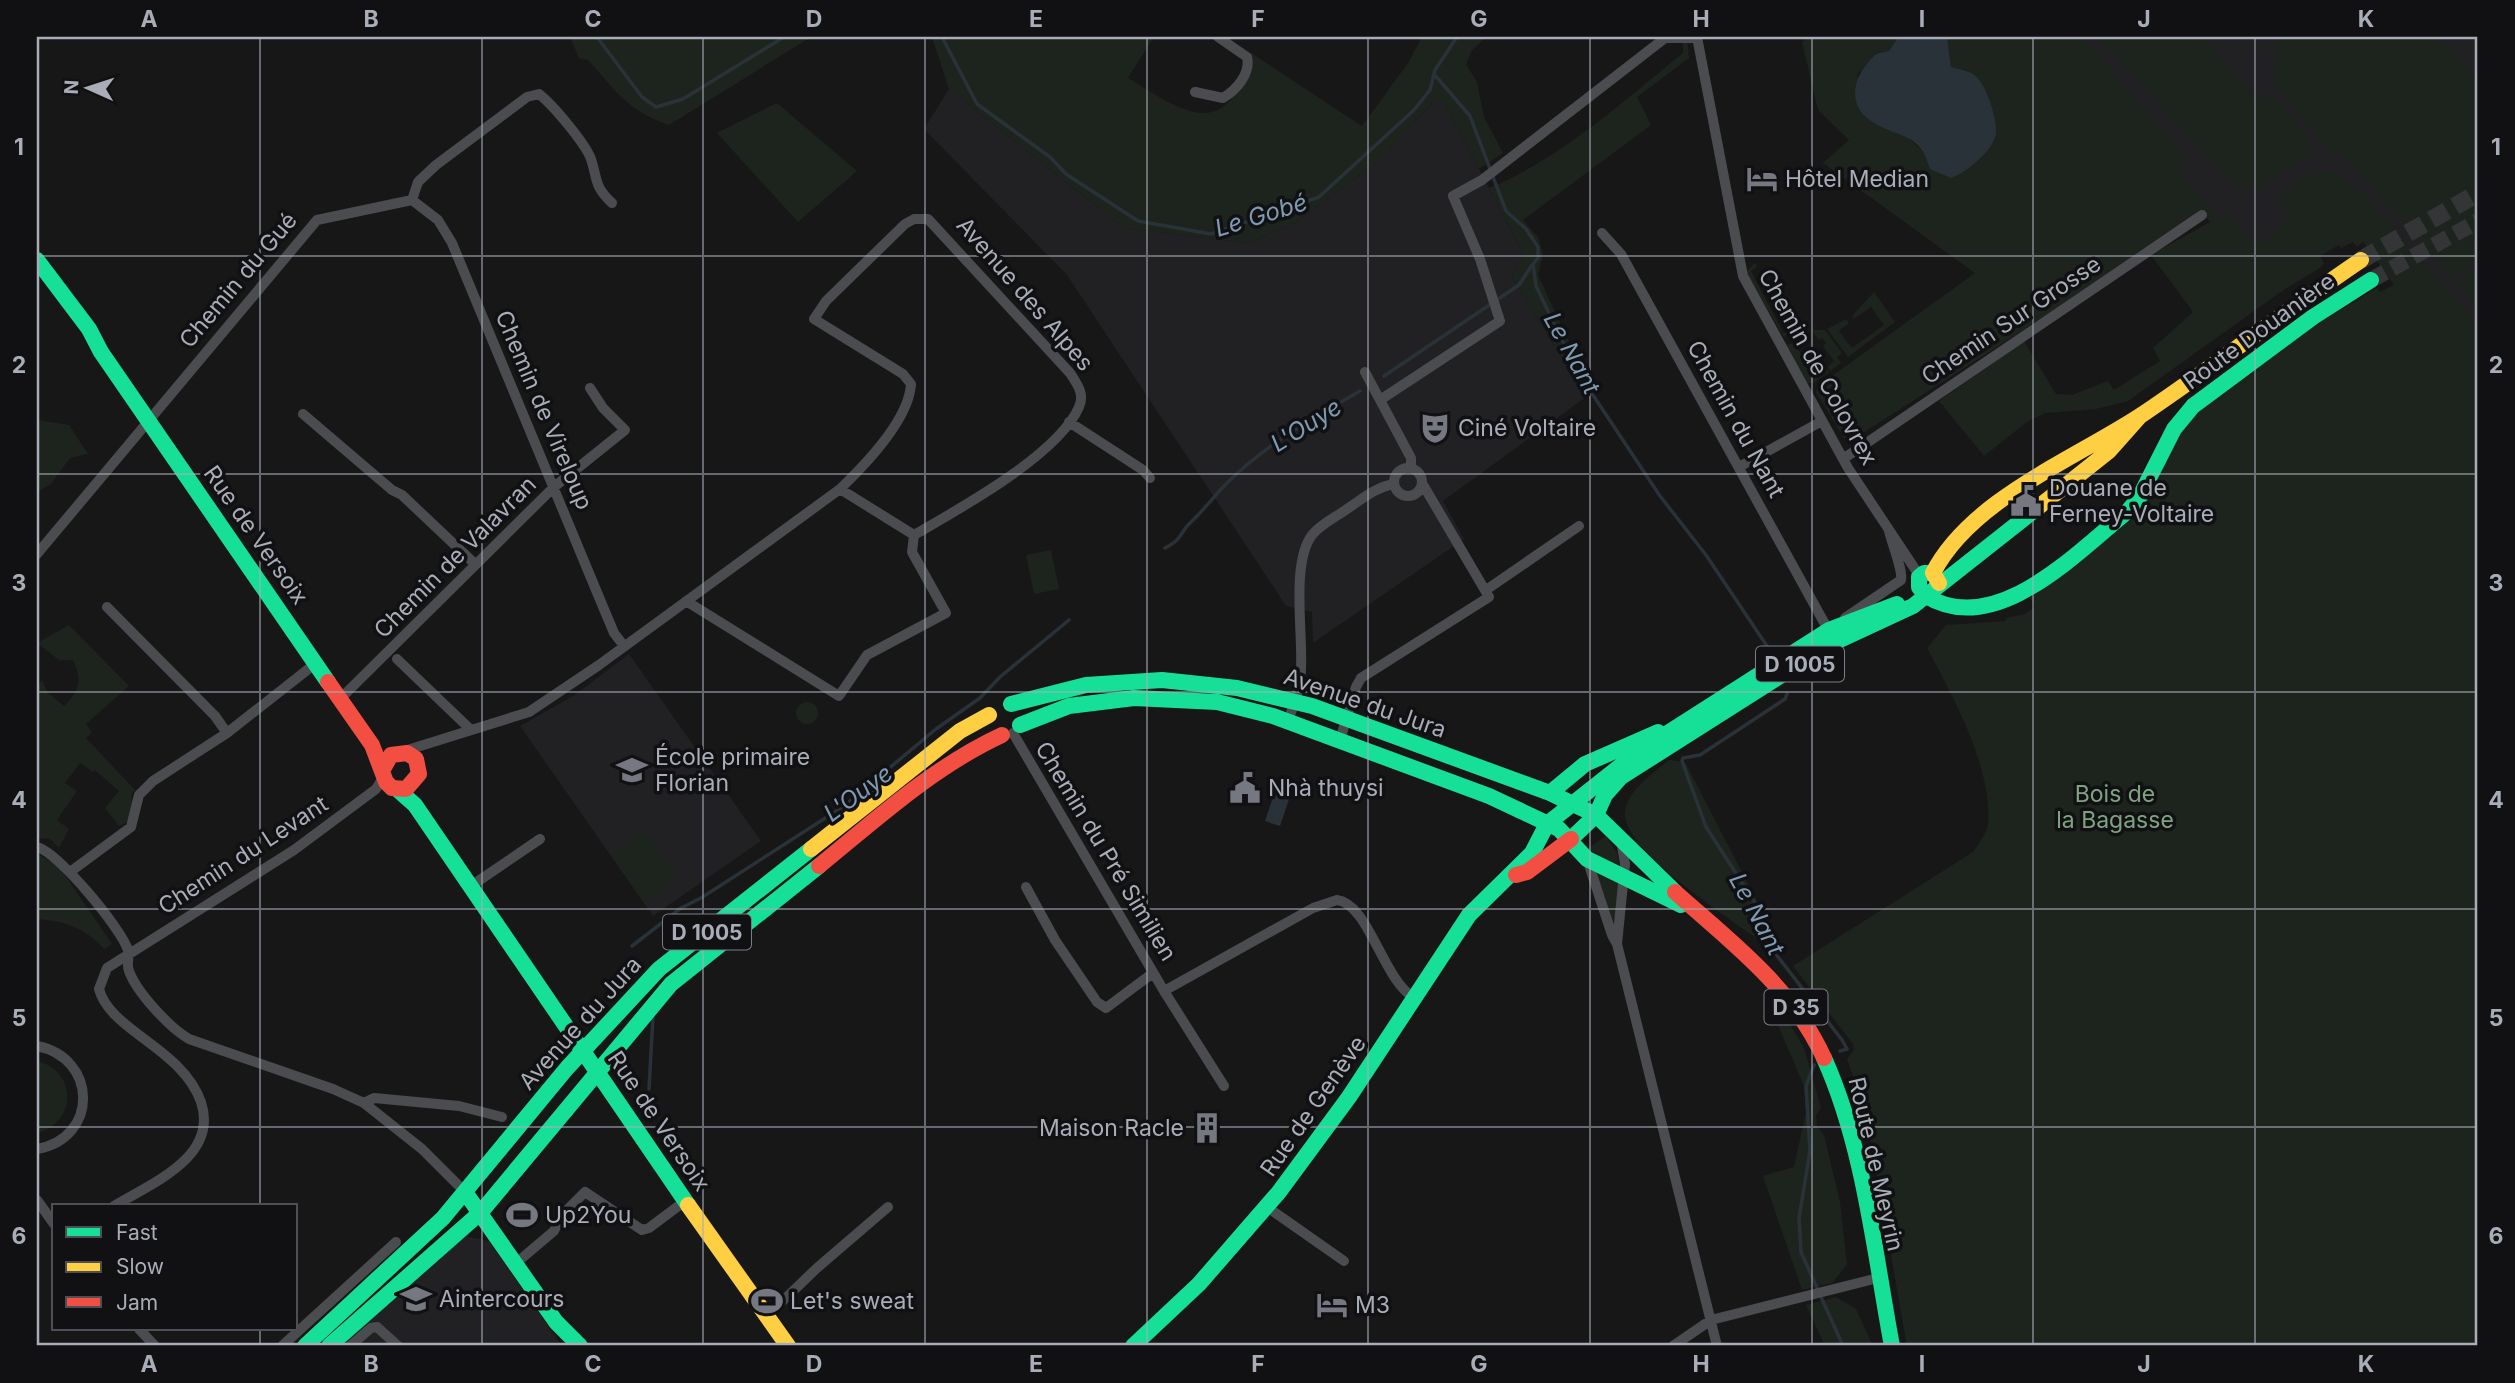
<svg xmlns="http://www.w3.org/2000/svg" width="2515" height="1383" viewBox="0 0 2515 1383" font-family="Inter,sans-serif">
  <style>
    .built { fill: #212123 }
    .green { fill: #1d241e }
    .water { fill: #2a3239 }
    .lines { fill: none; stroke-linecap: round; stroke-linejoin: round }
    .stream { stroke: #2a3239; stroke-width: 3.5 }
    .secondary-tunnel { stroke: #343537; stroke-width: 16; stroke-dasharray: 16 8; stroke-linecap: butt }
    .primary-tunnel { stroke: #343537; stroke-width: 18; stroke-dasharray: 18 9; stroke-linecap: butt }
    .street { stroke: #4b4c50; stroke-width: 10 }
    .fast { stroke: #16e098; stroke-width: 16 }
    .slow { stroke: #ffcf43; stroke-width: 16 }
    .jam { stroke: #f24e42; stroke-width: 16 }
    .grid { fill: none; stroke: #a8adb8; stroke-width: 2; stroke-opacity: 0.55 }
    .labels { text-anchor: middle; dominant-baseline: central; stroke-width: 7; stroke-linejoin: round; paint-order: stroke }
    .shield { fill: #111113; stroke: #7b7e86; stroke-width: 2 }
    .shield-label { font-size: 21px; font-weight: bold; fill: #a8adb8 }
    .poi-label { font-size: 23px; fill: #a8adb8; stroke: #111113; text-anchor: start }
    .street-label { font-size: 23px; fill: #a8adb8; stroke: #111113 }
    .park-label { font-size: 23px; fill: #7fa381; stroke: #111113 }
    .water-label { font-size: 24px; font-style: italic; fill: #7f9bb3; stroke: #111113 }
    .neatline { fill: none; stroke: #a8adb8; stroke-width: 2.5 }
    .grid-label { font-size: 23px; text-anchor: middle; font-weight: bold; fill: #a8adb8 }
  </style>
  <rect width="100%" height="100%" fill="#171717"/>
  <path class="built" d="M2047,37h431v345l-132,-163 -84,60z
    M949,89l175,139 125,15 47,-21 86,-64 53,-58 9,2 80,153 -12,22 74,120 -143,104 21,38 -151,104 -1,-31 -26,-6 -219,-331 -143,-146z
    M629,654l132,187 -108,75 -133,-190 53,-30z
    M465,1236l24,5 73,105h-229z"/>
  <path class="green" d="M570,37h241l-142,88c-41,-14 -52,-33 -81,-65l-9,-2z
    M932,37h222l-26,41c58,36 99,65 123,-23l-3,-4 114,75 46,-63 14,-26h64l-14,13 -6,14 11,18 7,35 19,36 -24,16 -35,-67 -9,-2 -53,58 -86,64 -47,21 -125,-15 -175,-139z
    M1683,37h4l2,21 -52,39 14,28 -128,95 15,17 5,17 -5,21 49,106 8,10 -9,6 -74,-120 12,-22 -35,-67c73,-30 133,-86 194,-135z
    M1810,37h88l-9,14 -12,2 -20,22 18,48 30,11 22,22 67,-16c7,-23 -16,-49 -28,-69l-15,-4 -4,-30h134l106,119 -9,7v7l44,50 13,-10v11l17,22 5,3 32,-28 -12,-25 33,-20 25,-1 27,21 116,131v1022h-571l-41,-232 -19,-55 7,-9 -1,-6 -60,-78 180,-114c5,-8 14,-19 15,-28 4,-58 -35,-127 -61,-176l19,-23 59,-4 1,-3 19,-4 10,-7 -5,-9 100,-77 24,-34 18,-40 20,-32 113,-83 72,-44 3,4 14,-7 -31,-43 -6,5 -4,-5 -12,6 -2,-3 -19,11 4,7 -4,5 -35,21 -157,112 -32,8 -51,4 -18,9 -43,34 -45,-55 85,-60 32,53 16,1 36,-14 6,9 46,-29 -7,-13 40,-36 -42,-57 59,-33 -10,-12 -181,123 -172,110 -31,-51 2,-6 157,-113 -152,-110 26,-23 -31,-30 -16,-68z
    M2098,37h107l53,65 7,-6h9l35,41 1,16 -51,35 -25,-2z
    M2281,37h158l39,44v180l-20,13 -8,1 -79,-90 -27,-28 -13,-7 -57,-63v-21l9,-10 -9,-11z
    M777,103l80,68 -59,51 -81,-89z
    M1755,263l2,4 -6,4 32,62 9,-2 -8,6 -38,-65z
    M2478,269v38l-18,-20 1,-7z
    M1874,292l21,30 -47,35 -21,-28 19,-10 3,4 -10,8 13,17 32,-23 -13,-18 -17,12 -2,-3z
    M1811,330h14l17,23 -5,4 4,6 -11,8 -2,-4 6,-6 -11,-15 3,-3 -4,-5 -3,2z
    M1793,343l24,31 9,-6 3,4 -16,11h-6l-21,-38z
    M37,420l32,5 19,29 -18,4 -19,26 -14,8z
    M1051,550l8,39 -25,5 -8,-39z
    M69,625l60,61 -43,38 6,9 -6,5 49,52 -4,4 2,15 -3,12 -11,5 -14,-18 14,-17 -24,-21 -2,2 -13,-9 -15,20 12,8 -20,29 12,9 -10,19 -9,-9 -13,-1v-151l5,-7 6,13 16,13c15,-14 19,-27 9,-46h-14l-22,-17z
    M796 713a11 11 0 1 1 22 0a11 11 0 1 1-22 0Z
    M1669,760l16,2 92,178 -3,5 -11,-2c-29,-22 -143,-94 -138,-131 3,-23 28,-38 44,-52z
    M645,829l34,51 -35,23 -34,-49z
    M1606,836l11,17 3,19 -33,-23z
    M37,853l23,15 52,76 -8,5c-18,-21 -40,-28 -67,-30z
    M1595,871l24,11 -5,50z
    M1785,1016l19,32 17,60 -5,7 1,11 7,9 16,67 7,63 -15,18 -30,7 -39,-114 31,-9 12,-55 -2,-26 -29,-68z
    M37,1061c41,10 40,62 0,72z
    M1836,1297l20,12 17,37h-48l-19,-41z"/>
  <path class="water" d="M1898,37h49l4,30c10,3 23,4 29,14 8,11 17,38 16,52 -2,17 -30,40 -45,45l-21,-9c-10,-41 -39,-30 -64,-52 -17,-15 -12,-39 1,-53 3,-4 8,-10 12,-11 3,-1 7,-1 10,-2z
    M1274,794l15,5 -9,27 -15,-5z"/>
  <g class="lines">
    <path class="stream" d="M597,37l45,60 14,10 27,-8 101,-62
      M942,37l35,67 73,53 16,17 72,47 73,13 108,-37 95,-87 16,-20 5,-20 22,-33
      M1434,74l36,42 36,95 20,18 12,18v11l-5,6 3,22 41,85 83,125 46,59 67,100
      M1384,376l135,-91 13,-20
      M1165,548c19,-10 14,-15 26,-26 13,-12 23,-26 36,-39 38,-38 86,-65 133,-92
      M1787,694l-2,5 -85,56 -17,3 -1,3 24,66 48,74 14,43 74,96 5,9 -7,2
      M632,946l49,-38 20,-10 143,-92 92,-77 44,-31 20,-21 69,-57
      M1814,1065l-8,21 4,65 -11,67 2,34 42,94
      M649,1089l4,-73"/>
    <path class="secondary-tunnel" d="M2371,280l107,-59"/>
    <path class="primary-tunnel" d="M2361,260l117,-67"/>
    <path class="street" d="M1697,37l46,239 105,192 71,107
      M1195,92l28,6c13,-8 28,-24 24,-41l-29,-20
      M412,200l26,20 14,23 144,347 18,43 10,13
      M1602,233l19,21 205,372 3,4 3,-2
      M1365,372l46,86v10
      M1380,400l120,-79 -20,-62 -27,-63 29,-16 183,-142h32
      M303,414l89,76 10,5 73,69
      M1069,422l74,48 7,8
      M1843,459l359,-244
      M1739,467l83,-46
      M1394 482a14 14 0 1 1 28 0a14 14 0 1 1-28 0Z
      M37,554l280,-334 95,-20 6,-18 18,-17 91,-68 12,-3c14,11 46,49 52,65 7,22 3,27 21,44
      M1486,590l93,-64
      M686,601l153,95 28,-41 79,-42 -34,-61 2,-17
      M107,607l108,109 12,17
      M1845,618l56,-38c2,-10 -9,-36 -12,-49
      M397,659l73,70
      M340,699l214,-212 71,-57 -22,-22 -13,-20
      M1288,721c6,-17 13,-35 13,-53 2,-36 -10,-105 11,-133 9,-11 24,-18 35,-26 15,-10 29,-22 47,-25
      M1013,733l151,258 60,95
      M1340,740l16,-53 5,-9 128,-81 -67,-114
      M401,752l128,-40 70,-47 241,-176c25,-24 69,-69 71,-105l-8,-10 -89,-55 12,-18 79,-77 9,-5h14l142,154c7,11 15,21 9,34 -21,48 -120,102 -165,128l-74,-46
      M37,847c21,5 84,81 91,103 2,6 -2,14 1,21 8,22 41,57 60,68l144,50 31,14 58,46 43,43
      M1587,859l25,76 5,9 8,-80 -3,-18
      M70,872l61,-45 8,-32 14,-14 74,-48 89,-70
      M471,886l69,-47
      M1026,887l29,53 42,62 9,6 47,-35
      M1617,944l100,402
      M1164,991l149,-83 24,-8c32,4 45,78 77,98
      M37,1046c61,12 62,92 0,103
      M364,1103l10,-5 85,8 43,11
      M37,1200l17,24
      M114,1206c38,-23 105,-49 87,-104 -19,-54 -91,-71 -102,-113l8,-21 187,-118 82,-61 8,-13
      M1267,1207l77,54
      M515,1264l39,-33 7,-15 24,-24 57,38 7,-2 36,-27
      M766,1317l51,-49 71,-61
      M139,1329l16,17
      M282,1346l114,-104
      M350,1346l21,-18 6,-1 21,19
      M1673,1346l38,-26 167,-42"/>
    <path class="fast" d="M37,260l52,69 12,23 227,330
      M1926,596c70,43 151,-44 202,-85l11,-13 35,-69 19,-23 120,-89 58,-37
      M1926,596l-7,-9v-10l5,-4h9
      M1011,704l75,-19 76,-5 75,8 75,18 238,87 46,22 79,77
      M1020,725l49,-19 65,-8 83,4 56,14 216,80 70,33 28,30 94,46
      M397,789l18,16 273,400
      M1550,793l35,-29 73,-32
      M1547,824l91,-72 191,-122 68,-26
      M1571,839l25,-24 9,-20 16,-18 208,-132 84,-39 123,-97
      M1824,1058c40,89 50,192 68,288
      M465,1192l91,130 24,24
      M305,1346l138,-128 124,-150 92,-99 152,-120
      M329,1346l152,-134 190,-228 148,-118
      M1133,1346l66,-62 80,-92 70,-95 120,-182 63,-62 15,-29"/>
    <path class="slow" d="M2036,509l73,-58 32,-36
      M1939,583l-6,-10c38,-74 142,-114 210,-159 74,-50 144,-104 218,-154
      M811,849l149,-118 29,-16
      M688,1205l100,141"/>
    <path class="jam" d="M328,682l44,63 14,37 6,6 14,1 13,-15 -3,-15 -9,-6 -16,2 -8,14
      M819,866c59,-48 114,-99 183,-131
      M1516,875l11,-3 44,-33
      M1675,892c57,51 116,94 149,166"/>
  </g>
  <path class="grid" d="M260,37v1169M482,37v1309M703,37v1309M925,37v1309M1147,37v1309M1368,37v1309M1590,37v1309M1812,37v1309M2033,37v1309M2255,37v1309M37,256h2441M37,474h2441M37,692h2441M37,909h2441M37,1127h2441M260,1329v17"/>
  <defs>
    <symbol id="hotel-bare" viewBox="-9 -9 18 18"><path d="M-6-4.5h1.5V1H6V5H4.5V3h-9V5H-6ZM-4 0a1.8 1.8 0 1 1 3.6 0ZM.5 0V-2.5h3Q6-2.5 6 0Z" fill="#757880" stroke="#111113" stroke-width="2.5" paint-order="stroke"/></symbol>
    <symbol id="theatre-bare" viewBox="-9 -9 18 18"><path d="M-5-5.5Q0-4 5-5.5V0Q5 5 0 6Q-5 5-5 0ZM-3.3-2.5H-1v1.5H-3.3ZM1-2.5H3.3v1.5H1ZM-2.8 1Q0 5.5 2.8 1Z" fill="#757880" stroke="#111113" stroke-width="2.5" paint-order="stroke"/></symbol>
    <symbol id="civic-bare" viewBox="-9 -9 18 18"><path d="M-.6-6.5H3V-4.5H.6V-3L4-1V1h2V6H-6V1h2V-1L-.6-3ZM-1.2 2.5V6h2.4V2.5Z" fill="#757880" stroke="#111113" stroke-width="2.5" paint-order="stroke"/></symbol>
    <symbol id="school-bare" viewBox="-9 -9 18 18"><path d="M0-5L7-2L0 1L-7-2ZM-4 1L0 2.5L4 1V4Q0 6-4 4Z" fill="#757880" stroke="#111113" stroke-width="2.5" paint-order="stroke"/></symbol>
    <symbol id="building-bare" viewBox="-9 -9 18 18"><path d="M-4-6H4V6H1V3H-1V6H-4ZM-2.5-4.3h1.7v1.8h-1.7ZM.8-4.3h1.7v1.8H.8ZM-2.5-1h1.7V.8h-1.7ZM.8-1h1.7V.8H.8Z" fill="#757880" stroke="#111113" stroke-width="2.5" paint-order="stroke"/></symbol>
    <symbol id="stadium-bare" viewBox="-9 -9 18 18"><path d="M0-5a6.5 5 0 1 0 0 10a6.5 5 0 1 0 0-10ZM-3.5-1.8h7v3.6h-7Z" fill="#757880" stroke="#111113" stroke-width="2.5" paint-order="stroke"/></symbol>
    <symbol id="university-bare" viewBox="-9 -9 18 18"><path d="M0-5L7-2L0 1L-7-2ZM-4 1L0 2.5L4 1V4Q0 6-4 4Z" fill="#757880" stroke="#111113" stroke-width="2.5" paint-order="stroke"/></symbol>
  </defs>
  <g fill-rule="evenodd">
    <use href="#hotel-bare" x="1740" y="157" width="44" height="44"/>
    <use href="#theatre-bare" x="1413" y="406" width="44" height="44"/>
    <use href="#civic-bare" x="2004" y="479" width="44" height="44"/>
    <use href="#school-bare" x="610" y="748" width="44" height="44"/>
    <use href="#civic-bare" x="1223" y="766" width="44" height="44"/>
    <use href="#building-bare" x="1185" y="1106" width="44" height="44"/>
    <use href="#stadium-bare" x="500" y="1193" width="44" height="44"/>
    <use href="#university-bare" x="394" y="1277" width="44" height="44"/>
    <use href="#stadium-bare" x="745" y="1279" width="44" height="44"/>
    <use href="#hotel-bare" x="1310" y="1283" width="44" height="44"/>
  </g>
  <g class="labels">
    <g class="shield">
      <rect x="1756" y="646.5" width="88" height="35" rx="5"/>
      <rect x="663" y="914.5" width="88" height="35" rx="5"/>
      <rect x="1764.5" y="989.5" width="63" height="35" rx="5"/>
    </g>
    <g class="shield-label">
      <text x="1800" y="664">D 1005</text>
      <text x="707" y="932">D 1005</text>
      <text x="1796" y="1007">D 35</text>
    </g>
    <g class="poi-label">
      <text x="1785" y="179">Hôtel Median</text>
      <text x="1458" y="428">Ciné Voltaire</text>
      <text x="2049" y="488">Douane de<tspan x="2049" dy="26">Ferney-Voltaire</tspan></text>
      <text x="655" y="757">École primaire<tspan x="655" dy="26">Florian</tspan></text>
      <text x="1268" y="788">Nhà thuysi</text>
      <text x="1184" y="1128" text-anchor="end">Maison Racle</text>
      <text x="545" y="1215">Up2You</text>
      <text x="439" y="1299">Aintercours</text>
      <text x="790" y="1301">Let's sweat</text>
      <text x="1355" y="1305">M3</text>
    </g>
    <g class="street-label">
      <text transform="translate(238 280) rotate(-50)">Chemin du Gué</text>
      <text transform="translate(1025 294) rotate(49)">Avenue des Alpes</text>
      <text transform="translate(2011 320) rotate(-34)">Chemin Sur Grosse</text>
      <text transform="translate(2259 331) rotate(-36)">Route Douanière</text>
      <text transform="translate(1818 367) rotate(61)">Chemin de Colovrex</text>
      <text transform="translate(544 410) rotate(67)">Chemin de Vireloup</text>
      <text transform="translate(1736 419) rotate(61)">Chemin du Nant</text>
      <text transform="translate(256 535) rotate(55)">Rue de Versoix</text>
      <text transform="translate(455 557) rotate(-45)">Chemin de Valavran</text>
      <text transform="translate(1365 703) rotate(19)">Avenue du Jura</text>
      <text transform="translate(1106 851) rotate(59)">Chemin du Pré Similien</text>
      <text transform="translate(243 855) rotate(-33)">Chemin du Levant</text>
      <text transform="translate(580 1023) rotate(-48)">Avenue du Jura</text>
      <text transform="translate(1313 1106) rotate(-55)">Rue de Genève</text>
      <text transform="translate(659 1121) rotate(56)">Rue de Versoix</text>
      <text transform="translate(1876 1164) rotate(77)">Route de Meyrin</text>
    </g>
    <g class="park-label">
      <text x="2115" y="794">Bois de<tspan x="2115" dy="26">la Bagasse</tspan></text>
    </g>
    <g class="water-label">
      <text transform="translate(1261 215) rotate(-17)">Le Gobé</text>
      <text transform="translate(1572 353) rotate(61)">Le Nant</text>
      <text transform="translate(1306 425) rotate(-32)">L'Ouye</text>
      <text transform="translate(858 793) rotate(-36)">L'Ouye</text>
      <text transform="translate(1757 914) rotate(62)">Le Nant</text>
    </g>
  </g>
  <rect width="2515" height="1383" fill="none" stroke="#111113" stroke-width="77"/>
  <rect x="52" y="1204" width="245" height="126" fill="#111113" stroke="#4d4f55" stroke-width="2"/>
  <rect x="66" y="1227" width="35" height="10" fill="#16e098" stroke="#4d4f55" stroke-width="2"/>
  <text x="116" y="1240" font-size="21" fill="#a8adb8">Fast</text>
  <rect x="66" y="1262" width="35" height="10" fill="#ffcf43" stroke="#4d4f55" stroke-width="2"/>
  <text x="116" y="1274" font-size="21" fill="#a8adb8">Slow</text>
  <rect x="66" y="1297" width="35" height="10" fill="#f24e42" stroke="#4d4f55" stroke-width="2"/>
  <text x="116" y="1310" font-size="21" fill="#a8adb8">Jam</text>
  <g transform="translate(88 88) rotate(273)" stroke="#111113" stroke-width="5" paint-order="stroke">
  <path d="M0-5L12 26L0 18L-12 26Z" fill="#a8adb8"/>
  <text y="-10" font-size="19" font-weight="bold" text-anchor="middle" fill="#a8adb8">N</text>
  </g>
  <rect x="38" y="38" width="2438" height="1306" class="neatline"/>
  <g class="grid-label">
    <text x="149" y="27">A</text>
    <text x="371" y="27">B</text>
    <text x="593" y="27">C</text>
    <text x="814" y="27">D</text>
    <text x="1036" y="27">E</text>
    <text x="1258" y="27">F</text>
    <text x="1479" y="27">G</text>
    <text x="1701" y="27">H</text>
    <text x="1922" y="27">I</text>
    <text x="2144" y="27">J</text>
    <text x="2366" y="27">K</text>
    <text x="19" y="155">1</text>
    <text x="2496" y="155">1</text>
    <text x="19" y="373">2</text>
    <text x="2496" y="373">2</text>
    <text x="19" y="591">3</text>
    <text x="2496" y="591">3</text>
    <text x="19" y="808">4</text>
    <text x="2496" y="808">4</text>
    <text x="19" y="1026">5</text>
    <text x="2496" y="1026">5</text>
    <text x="19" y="1244">6</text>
    <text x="2496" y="1244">6</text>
    <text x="149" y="1372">A</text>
    <text x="371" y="1372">B</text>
    <text x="593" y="1372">C</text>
    <text x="814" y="1372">D</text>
    <text x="1036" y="1372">E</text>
    <text x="1258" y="1372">F</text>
    <text x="1479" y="1372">G</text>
    <text x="1701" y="1372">H</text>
    <text x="1922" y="1372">I</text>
    <text x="2144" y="1372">J</text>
    <text x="2366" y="1372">K</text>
  </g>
</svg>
